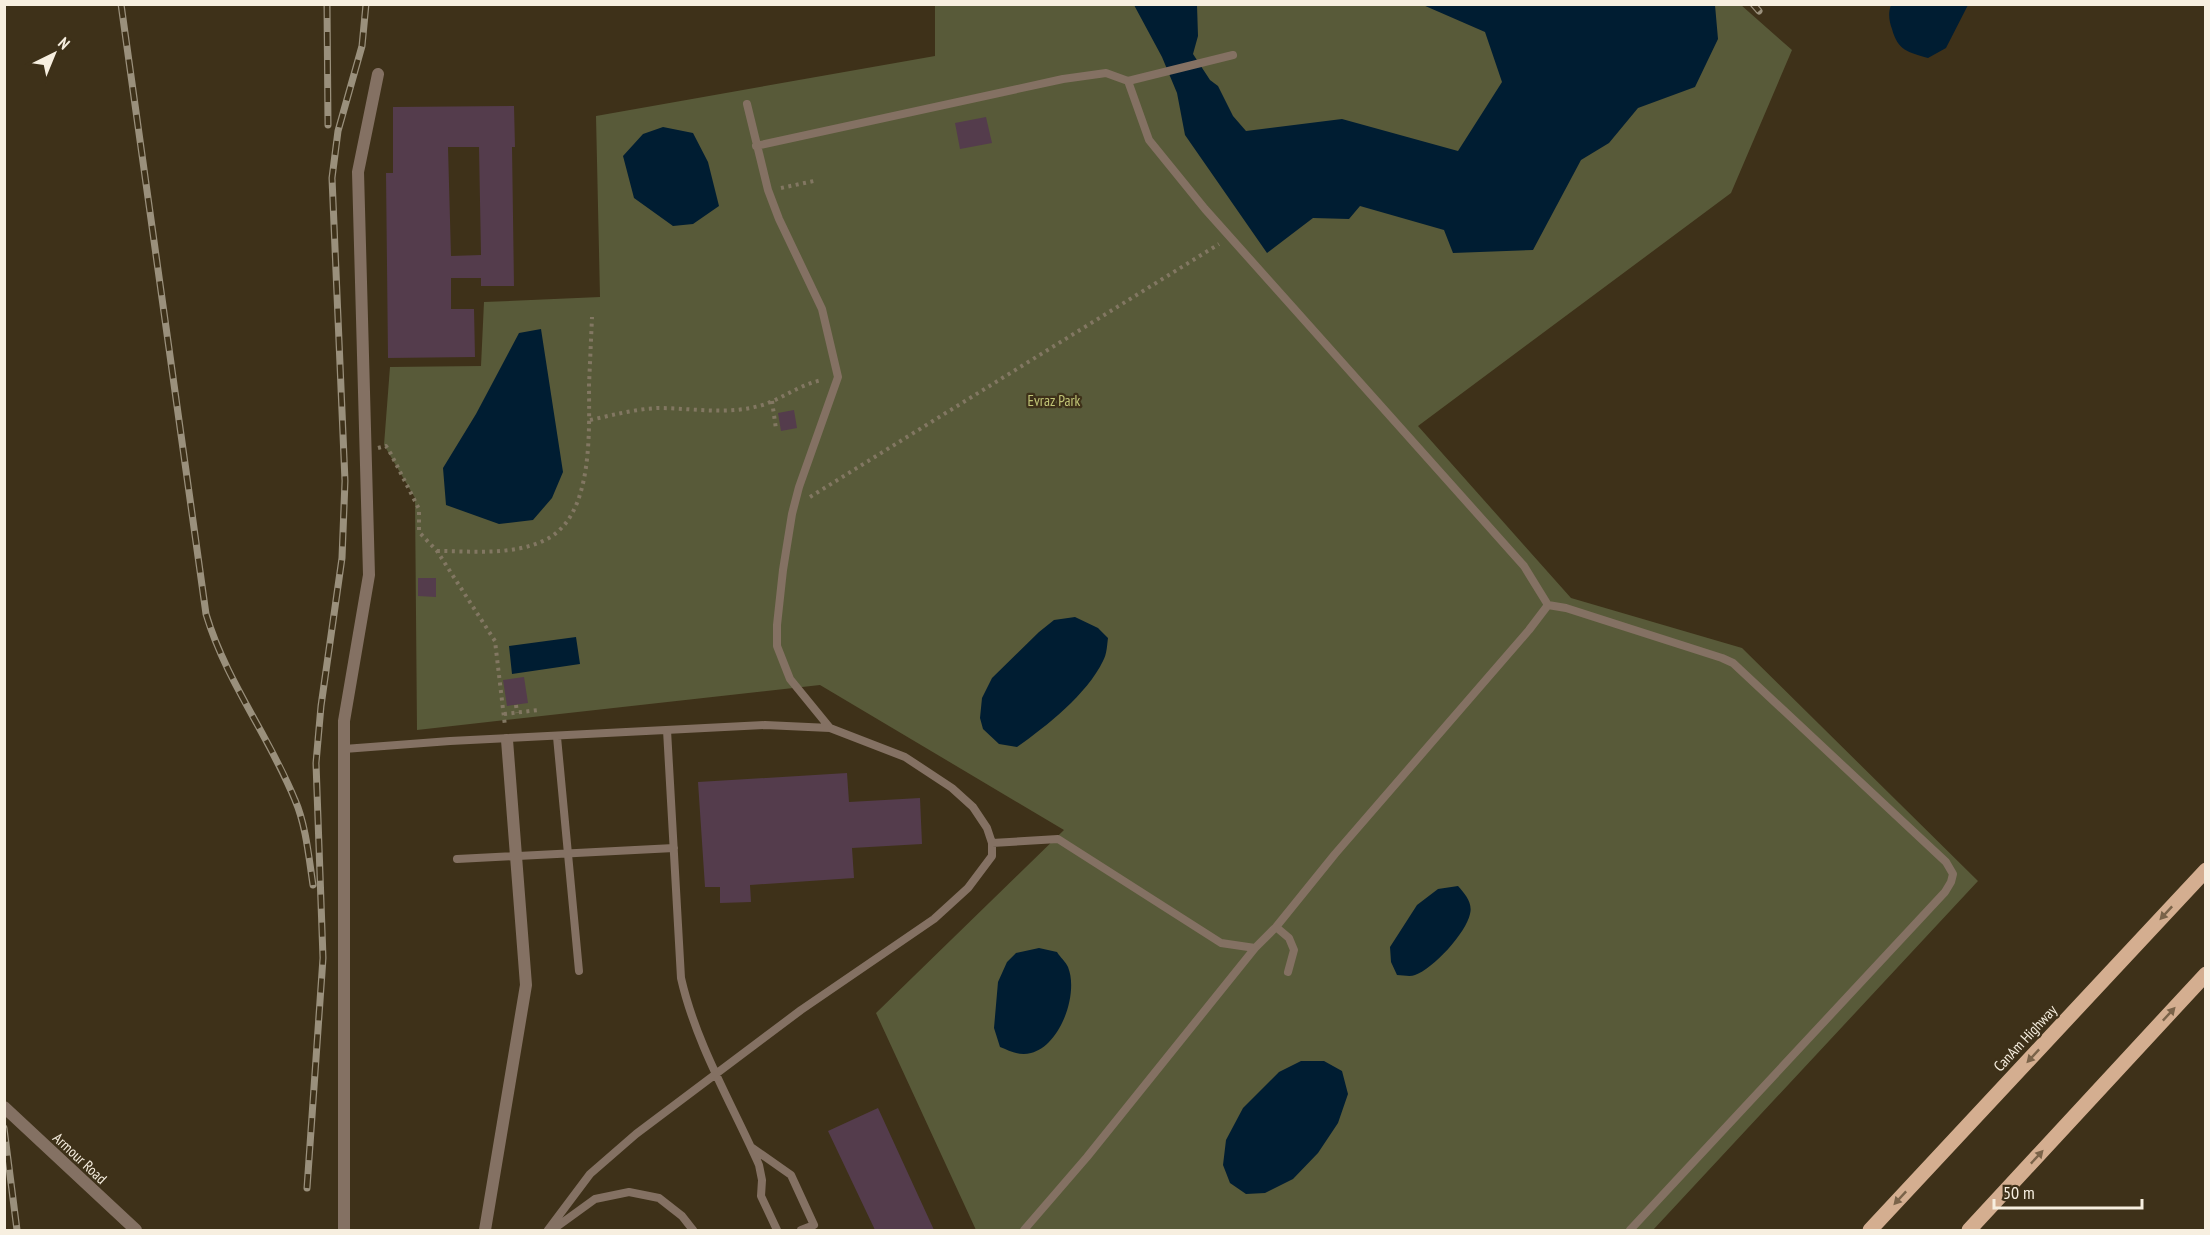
<svg xmlns="http://www.w3.org/2000/svg" width="2210" height="1235" viewBox="0 0 2210 1235" font-family="'PT Sans Narrow',sans-serif">
  <style>
    .green { fill: #585a39 }
    .water { fill: #001d32 }
    .building { fill: #543c4c; fill-rule: evenodd }
    .lines { fill: none; stroke-linecap: round; stroke-linejoin: round }
    .path { stroke: #827762; stroke-width: 4; stroke-dasharray: 3 4.5; stroke-linecap: butt }
    .service { stroke: #847163; stroke-width: 8 }
    .minor { stroke: #847163; stroke-width: 12 }
    .tertiary { stroke: #847163; stroke-width: 12 }
    .primary { stroke: #d4ae90; stroke-width: 15 }
    .rail-casing { stroke: #9a907c; stroke-width: 7 }
    .rail { stroke: #3e3119; stroke-width: 4.5; stroke-dasharray: 14; stroke-linecap: butt }
    .oneway { fill: #7a6349 }
    .labels { text-anchor: middle; dominant-baseline: central; stroke-width: 4.5; stroke-linejoin: round; paint-order: stroke }
    .park-label { font-size: 15px; fill: #c0c476; stroke: #3e3119 }
    .street-label { font-size: 15px; fill: #f7efe0; stroke: #3e3119 }
  </style>
  <rect width="100%" height="100%" fill="#3e3119"/>
  <path class="green" d="M935,5h806l51,45 -61,143 -313,233 153,172 171,50 236,233 -325,349h-677l-100,-217 188,-183 -244,-145 -403,45 -2,-232 -31,-53 6,-78 91,-1 3,-64 116,-5 -4,-181 339,-60z"/>
  <path class="water" d="M1134,5h63l1,31 -5,18 17,26 8,6 15,30 13,15 96,-12 116,32 44,-69 -17,-50 -62,-27h292l3,34 -23,48 -57,21 -29,35 -28,17 -48,90 -80,3 -9,-23 -84,-24 -11,13 -36,-1 -46,35 -82,-118 -8,-42 -15,-36z
    M1891,5v-1l77,1 -22,43 -18,10c-20,-6 -30,-7 -36,-29 -3,-8 -4,-16 -1,-24z
    M663,127l30,6 15,29 11,44 -26,18 -20,2 -39,-28 -11,-42 20,-22z
    M541,329l22,143 -11,26 -19,22 -34,4 -53,-19 -3,-37 33,-54 43,-81z
    M1075,617l23,11 10,10c-1,7 -1,16 -5,23 -16,33 -56,65 -86,86l-18,-3 -16,-15 -3,-11 2,-20 10,-20 47,-46 15,-12z
    M576,637l4,27 -68,10 -3,-28z
    M1458,886c7,8 15,17 12,28 -4,19 -37,55 -55,61 -5,2 -12,0 -18,0l-6,-13 -1,-15 27,-42 21,-16z
    M1039,948l18,4c3,5 9,10 11,15 11,27 -8,79 -37,86 -12,3 -21,-2 -31,-6l-6,-19 4,-46 9,-20 9,-9z
    M1301,1061h23l18,10 6,23 -10,29 -20,30 -25,26 -28,14 -19,1 -16,-11 -7,-18 3,-25 17,-32 36,-36z"/>
  <path class="building" d="M514,106l1,41h-3l2,139h-33v-8h-30v31h23l1,48 -87,1 -2,-185h7v-66zM448,147h31l2,108 -30,1z
    M986,117l6,26 -32,6 -5,-26z
    M794,410l3,18 -16,3 -3,-18z
    M418,578h18v19l-18,-1z
    M524,677l4,26 -21,3 -4,-26z
    M847,773l2,29 71,-4 2,46 -70,4 2,30 -104,7 1,17 -31,1v-16h-15l-7,-105z
    M878,1108l56,122h-59l-47,-99z"/>
  <g class="lines">
    <path class="path" d="M781,188l33,-7
      M772,401l4,28
      M590,420c23,-5 45,-11 68,-12 33,0 68,7 101,-2 22,-6 39,-21 63,-26
      M378,448l8,-2 5,8 28,55v23l18,19 58,90 10,85
      M810,497l409,-253
      M437,551c35,0 75,5 108,-11 49,-23 44,-109 44,-155 1,-22 2,-45 3,-68
      M516,705l1,8
      M504,714l35,-4"/>
    <path class="service" d="M1128,81l21,59 56,69 319,357 24,39 18,3 156,50 11,5 213,199 7,12 -2,8 -6,10 -315,338
      M747,104l21,86 11,29 43,90 16,68 -39,110 -7,27 -9,56 -6,55v21l13,33 40,49
      M756,146l307,-67 43,-6 22,8 105,-26
      M667,730l14,248c15,66 51,126 78,187l3,15 -1,16 16,34
      M557,737l22,234
      M344,749l106,-8 315,-16 65,3 75,29 47,31 21,19 14,21 5,15v13l-24,32 -34,31 -133,91 -165,124 -46,40 -42,56
      M992,843l66,-4 163,104 34,5 21,-21 59,-73 194,-224 19,-25
      M457,859l217,-11
      M1276,927l13,11 5,12 -6,22
      M751,1147l40,28 23,50 -13,5
      M555,1228l40,-29 34,-7 30,6 23,18 11,14
      M1024,1230l63,-73 168,-209"/>
    <path class="minor" d="M344,1230v-509l25,-146 -11,-403 20,-98
      M485,1230l41,-245 -19,-245"/>
    <path class="tertiary" d="M4,1107l132,123"/>
    <path class="primary" d="M1870,1230l336,-360
      M1969,1230l237,-256"/>
    <defs>
      <path id="rail" d="M121,4l85,610c20,67 63,122 89,186 11,25 14,59 18,85
        M327,4l1,121
        M1753,4l6,7
        M4,1128l13,102
        M307,1188l16,-230 -7,-195 5,-57 21,-148 3,-77 -13,-303 6,-47 24,-85 4,-42"/>
    </defs>
    <use href="#rail" class="rail-casing"/>
    <use href="#rail" class="rail"/>
  </g>
  <defs><path id="oneway-solid" d="M-6-.8H1V-3.2L6.5 0L1 3.2V.8H-6Z" transform="scale(1.5)"/></defs>
  <g class="oneway">
    <use href="#oneway-solid" transform="translate(2166 913) rotate(133)"/>
    <use href="#oneway-solid" transform="translate(2169 1014) rotate(-47)"/>
    <use href="#oneway-solid" transform="translate(2033 1056) rotate(133)"/>
    <use href="#oneway-solid" transform="translate(2037 1157) rotate(-47)"/>
    <use href="#oneway-solid" transform="translate(1900 1198) rotate(133)"/>
  </g>
  <g class="labels">
    <g class="park-label">
      <text x="1054" y="400">Evraz Park</text>
    </g>
    <g class="street-label">
      <text transform="translate(2025 1038) rotate(-47)">CanAm Highway</text>
      <text transform="translate(80 1158) rotate(43)">Armour Road</text>
    </g>
  </g>
  <rect width="2210" height="1235" fill="none" stroke="#f7efe0" stroke-width="12"/>
  <g transform="translate(54 54) rotate(43)" stroke="#3e3119" stroke-width="4.5" paint-order="stroke">
  <path d="M0-4.5L10 22L0 15L-10 22Z" fill="#f7efe0"/>
  <text y="-9" font-size="16" font-weight="bold" text-anchor="middle" fill="#f7efe0">N</text>
  </g>
  <path d="M1994 1199v9h148v-9" fill="none" stroke="#f7efe0" stroke-width="3"/>
  <text x="2003" y="1199" font-size="18" fill="#f7efe0" stroke="#3e3119" stroke-width="4.5" paint-order="stroke">50 m</text>
</svg>
